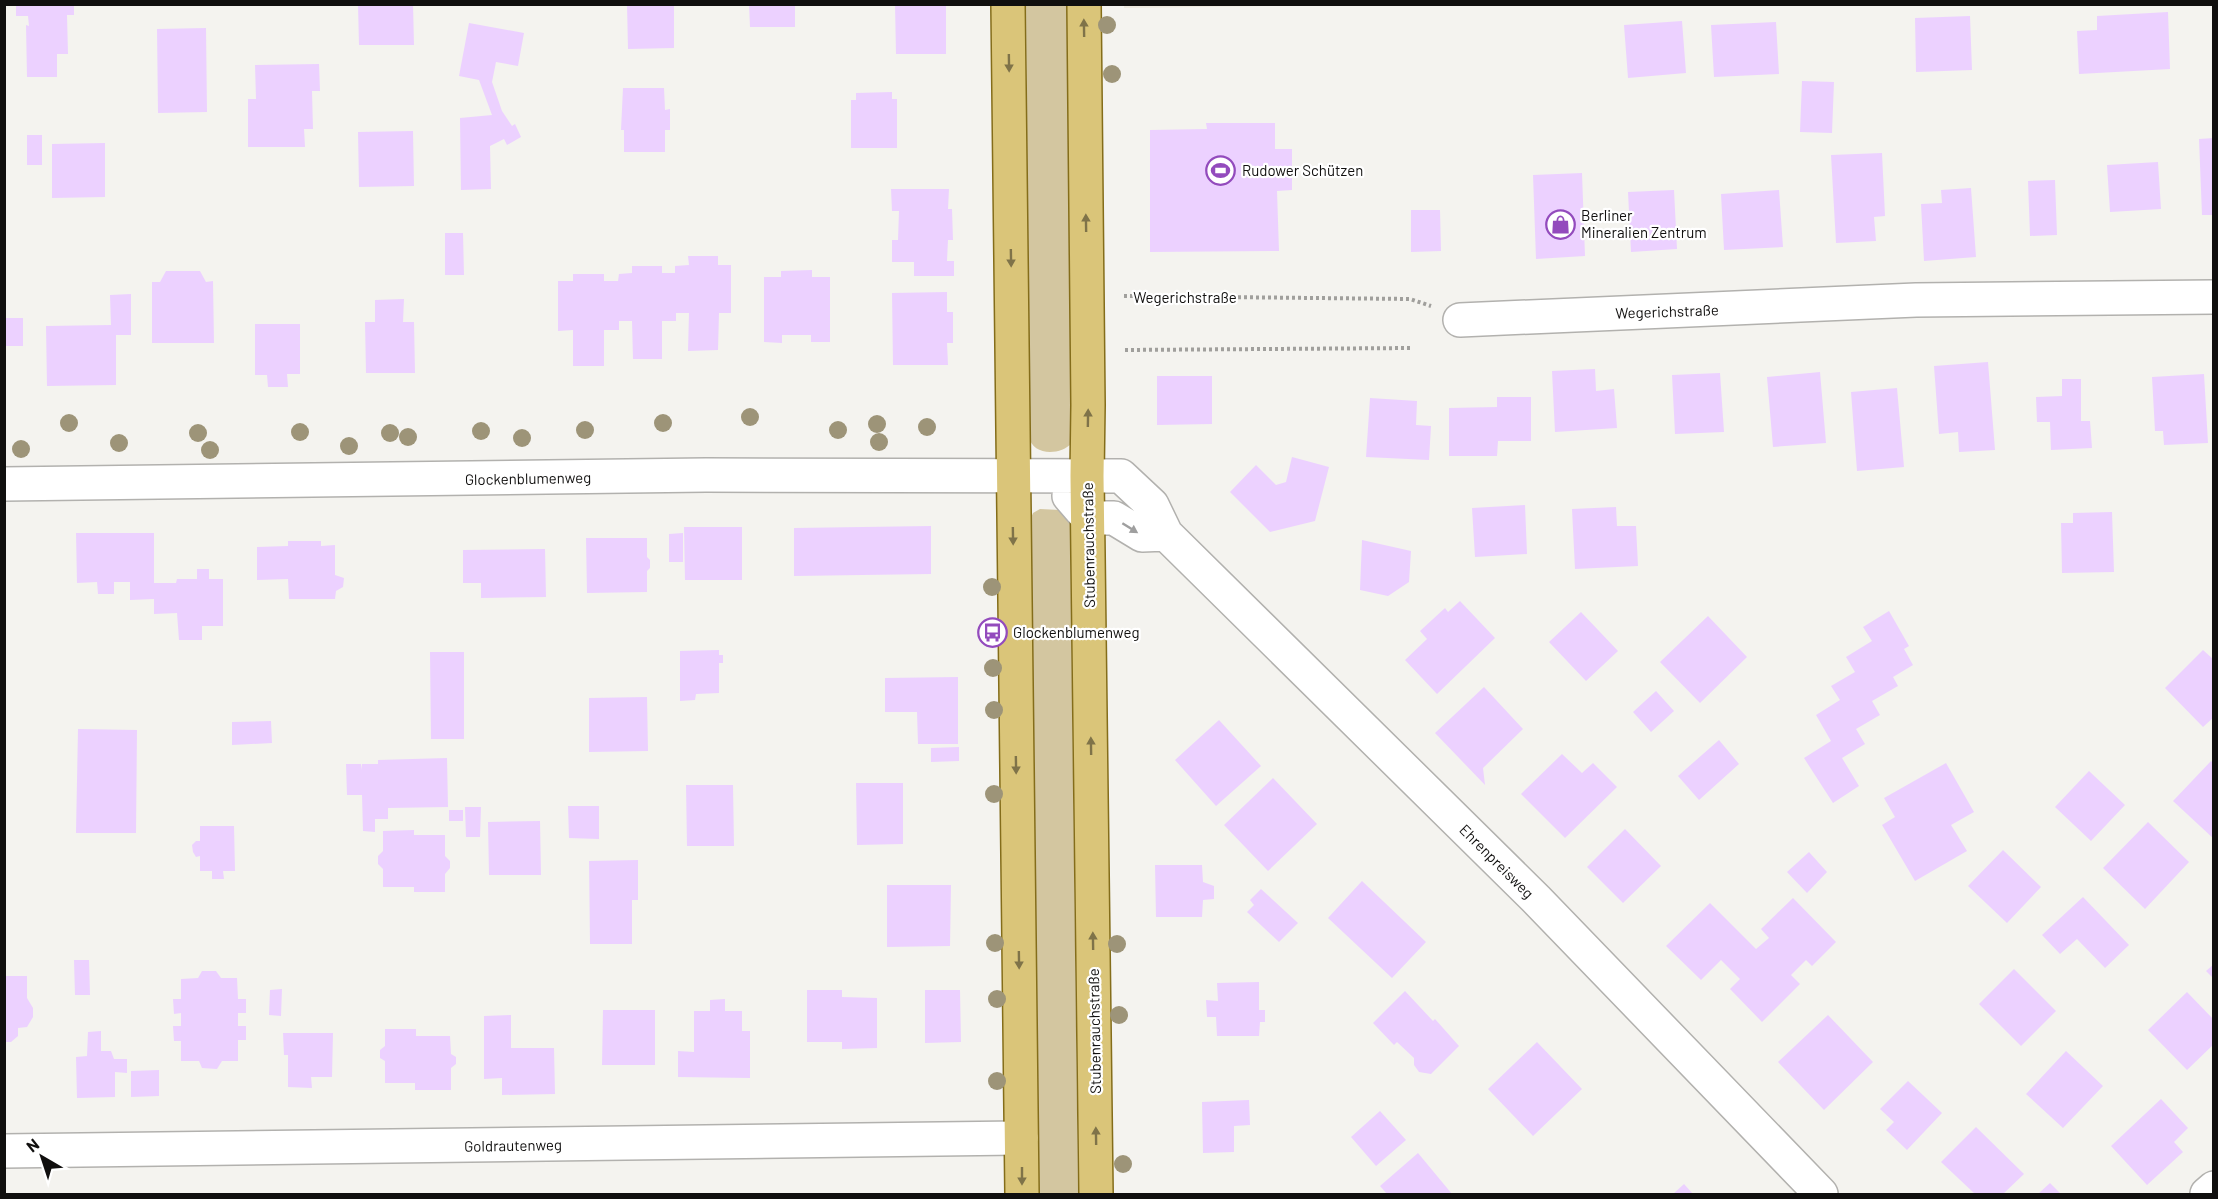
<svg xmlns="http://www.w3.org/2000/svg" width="2218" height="1199" viewBox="0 0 2218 1199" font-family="Barlow,sans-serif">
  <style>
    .built { fill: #ece8de }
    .green { fill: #d3c6a0 }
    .building { fill: #ecd1ff }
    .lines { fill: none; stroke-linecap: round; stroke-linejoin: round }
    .minor-casing { stroke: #b2b1ae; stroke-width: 36 }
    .major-casing { stroke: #846d1a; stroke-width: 36 }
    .path { stroke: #a09f9c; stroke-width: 4; stroke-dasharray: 3 3; stroke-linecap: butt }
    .minor { stroke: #fff; stroke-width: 33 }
    .major { stroke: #dac579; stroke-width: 33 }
    .tree { fill: #9d9478 }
    .oneway { fill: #7f7349 }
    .oneway2 { fill: #9f9f9f }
    .labels { text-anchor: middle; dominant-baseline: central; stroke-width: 4.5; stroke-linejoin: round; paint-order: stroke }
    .poi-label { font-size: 15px; fill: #100f0e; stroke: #fff; text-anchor: start }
    .street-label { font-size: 15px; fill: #100f0e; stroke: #fff }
  </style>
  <rect width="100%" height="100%" fill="#f4f3ef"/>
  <path class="built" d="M1353,4v1l-229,3v-4z"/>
  <path class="green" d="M1026,5h42l4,438c-12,13 -40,13 -43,-7z
    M1040,509l20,1 10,10 8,674h-42l-6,-674 3,-7z"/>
  <path class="building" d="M16,4h58v11h-7l1,39h-11v23h-30l-1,-52 3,1 -1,-10h-12z
    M358,4h55l1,41h-55z
    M627,4h47v44l-46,1z
    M749,4h46v23h-45z
    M895,4h51v50h-50z
    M2168,12l2,57 -91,5 -2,-43 20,-1v-14z
    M1970,16l2,54 -56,2 -1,-54z
    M1682,21l4,52 -58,5 -4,-53z
    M1776,22l3,52 -65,3 -3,-52z
    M469,23l55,10 -6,33 -22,-4 -4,20 10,29 10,15 3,-2 6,13 -14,8 -3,-6 -14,7 1,43 -30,1 -1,-72 32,-3 -13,-35 -20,-4z
    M206,28l1,84 -49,1 -1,-84z
    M319,64l1,27h-8l1,38h-9l1,18h-57v-48h8l-1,-34z
    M1802,81l32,1 -2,51 -32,-1z
    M623,88h41l1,22 5,-1v21h-5v22h-41v-22h-3z
    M892,92v7h5v49h-46v-48h5v-7z
    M1206,123h69v26h17v41l-15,1 2,60 -129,1v-122l57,-1z
    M413,131l1,55 -55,1 -1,-55z
    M27,135h15v30h-15z
    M2214,138v77h-12l-3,-76z
    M105,143v54l-53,1v-54z
    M1882,153l3,63 -11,1 2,24 -40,2 -5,-88z
    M2158,162l3,47 -51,3 -3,-47z
    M1582,173l3,83 -49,3 -3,-84z
    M2055,180l2,55 -27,1 -2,-55z
    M1971,188l5,69 -52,4 -3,-57 21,-1 -1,-13z
    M891,189h58l-1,20h4l1,31h-5l-1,21h7v15h-40v-14h-22v-22h6l1,-29h-7z
    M1674,190l3,59 -46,3 -3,-60z
    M1779,190l4,57 -59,3 -3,-56z
    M1411,210h29l1,41 -30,1z
    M445,233h18l1,42h-19z
    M688,256h30v9h13v48h-12l-1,37 -30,1 1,-38h-13v8h-14v38h-29l-1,-38h-13v9h-15v36h-31v-36l-15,1v-50h15v-7h31v7h14l1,-7 13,-1v-7h30v7h13v-7l14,-1z
    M812,270v7h18v65h-19v-7h-29v8l-18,-1v-65h17v-6z
    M166,271h34l6,11 7,-1 1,62h-62v-61h8z
    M947,292v20h6v31h-6l1,22h-55l-1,-72z
    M131,294v41h-15v50l-69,1 -1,-60 65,-1 -1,-30z
    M404,299l-1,23h11l1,51h-49l-1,-51h10v-22z
    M5,318h18v28h-18z
    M255,324h45v50h-13l1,13h-20l-1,-12h-12z
    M1988,362l7,88 -36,2 -1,-20 -19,2 -5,-68z
    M1595,369l1,22 18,-2 3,39 -62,4 -3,-61z
    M1820,372l6,71 -53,4 -6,-70z
    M1720,373l4,59 -49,2 -3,-59z
    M2204,374l4,69 -44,2 -1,-14h-8l-3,-54z
    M1157,376h55v48l-55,1z
    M2062,379h19v42h9l2,27 -41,2 -1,-28h-13l-1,-25 26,-1z
    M1897,388l7,79 -47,4 -6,-79z
    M1497,397h34v44h-33l-1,15h-48v-48l48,-1z
    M1370,398l47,3 -1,24 15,1 -2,34 -63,-3z
    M1292,457l37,10 -14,54 -45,11 -40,-40 26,-27 20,20 10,-3z
    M1525,505l2,49 -52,3 -3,-49z
    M1616,507l1,19h19l2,40 -63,3 -3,-60z
    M2112,512l2,60 -52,1 -1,-50h12v-10z
    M931,526v48l-137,2v-48z
    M684,527h58v53h-57z
    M76,533h78v50h22l1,-4h20v-10h12v10h14v47h-21v14h-23l-2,-27 -23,1v-15l-24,1v-18h-16v12h-16l-1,-12 -20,1z
    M683,533v29h-14v-28z
    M586,538h61v19l3,3v8l-3,3v21l-60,1z
    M1362,540l49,11 -2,31 -21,14 -28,-6z
    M288,541h33v5l14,-1v30l9,3 -1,9 -7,4 -1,8h-46l-1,-20 -31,1v-33l31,-1z
    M545,549l1,48 -65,1v-15h-18v-33z
    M1460,601l35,37 -58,56 -32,-34 22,-21 -7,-8 25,-23 3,4z
    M1889,611l20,35 -5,3 9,16 -20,12 5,9 -26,15 8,14 -24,14 9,15 -23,14 17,28 -26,17 -29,-45 27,-17 -15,-26 24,-15 -9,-14 24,-14 -9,-15 26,-16 -9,-14z
    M1581,612l37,39 -32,30 -37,-39z
    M1708,616l39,41 -47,46 -40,-41z
    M719,650v5h4v8h-4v30l-23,1 -1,6 -15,1v-50z
    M2203,650l11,10v57l-11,10 -38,-39z
    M430,652h34v87h-33z
    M958,677v67h-40l-1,-32h-32v-34z
    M1484,687l39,42 -40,39 2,17 -50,-52z
    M1656,691l18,20 -23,21 -18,-20z
    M647,697l1,54 -59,1v-54z
    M1219,720l42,46 -45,40 -41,-46z
    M271,721l1,22 -40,2v-23z
    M78,729l59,1 -1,103h-60z
    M1719,740l20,24 -40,36 -21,-24z
    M959,747v14l-28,1v-14z
    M1562,754l20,19 11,-10 24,24 -52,51 -44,-44z
    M447,758l1,49 -60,1v11h-13v13l-12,-1 -1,-36h-15l-1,-31h15l1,6v-6h16v-4z
    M2211,761l3,3v75l-41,-38z
    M1946,763l28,49 -23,13 16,26 -52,30 -33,-56 13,-8 -11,-19z
    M2089,771l36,34 -34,36 -36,-34z
    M1273,778l44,46 -49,47 -44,-46z
    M856,783h47v61l-46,1z
    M686,785h47l1,61h-47z
    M568,806h31v33l-30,-1z
    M465,807h16l-1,30h-14z
    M449,810h14v11h-14z
    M540,821l1,54h-52l-1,-53z
    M2148,822l41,40 -44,47 -42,-41z
    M200,826h34l1,45h-12l1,8h-12v-8h-12v-15l-4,1 -3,-5 -1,-7 4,-4h4z
    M1625,829l36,37 -38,37 -36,-36z
    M414,830v5h31v21l5,5v7l-5,6v18h-31v-5h-31v-18l-5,-5v-8l5,-5v-20z
    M2003,850l38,37 -34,36 -39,-37z
    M1809,852l18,20 -20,21 -20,-21z
    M638,860v40h-6v44h-42l-1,-83z
    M1155,865h47l1,17 11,4v13l-11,1 -1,17h-46z
    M1362,881l64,61 -34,36 -64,-60z
    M887,885h64l-1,61 -63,1z
    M1261,889l37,34 -19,19 -32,-30 7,-7 -4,-5z
    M2083,897l46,48 -24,23 -28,-29 -17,15 -18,-19z
    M1793,898l43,44 -24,24 -6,-6 -15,15 9,9 -38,38 -32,-33 10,-10 -19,-19 -20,20 -35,-34 44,-43 46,46 13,-11 -8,-9z
    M74,960h15l1,35h-15z
    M2214,964v15l-8,-8z
    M2014,969l42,42 -35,35 -42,-42z
    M202,971h14l5,7h16l1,21h8v14h-8v13h8v14h-8v21h-16l-5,8 -15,-1 -3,-7h-18v-20h-7l-1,-15h8v-13l-7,1 -1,-15h8v-20l17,-1z
    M4,976h23v22l6,10v9l-6,10 -9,1v8l-7,6h-7z
    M1259,982v28h6v12h-5l-1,14h-42l-1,-19h-9l-1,-17 12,1 -1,-18z
    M282,989l-1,27 -12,-1 1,-25z
    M807,990h35v7l35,1v50l-35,1v-7h-35z
    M925,990h35l1,52 -36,1z
    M1405,991l28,30 2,-2 24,27 -28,28 -12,-2 -5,-7v-7l-17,-16 -3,3 -21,-22z
    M2187,992l27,28v24l-27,26 -39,-40z
    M725,999v12h17v20h8v47l-72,-1v-26l16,1v-41h16v-11z
    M603,1010h52v55h-53z
    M511,1015v33h43l1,46 -53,1v-17l-18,1v-63z
    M1828,1015l45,47 -49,48 -46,-48z
    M385,1029h31v7h34l1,18 5,3v7l-5,4v22h-36v-7h-30v-22l-5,-3v-8l5,-4z
    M101,1031v20h10l3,8h13v14l-12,-1v25l-38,1 -1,-41 11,-1 1,-24z
    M283,1033h50l-1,44h-21l1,11 -24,-1v-32h-4z
    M1537,1042l45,47 -49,47 -45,-47z
    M2066,1051l37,35 -40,42 -37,-34z
    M159,1070v26l-28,1v-26z
    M1908,1081l34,32 -35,37 -21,-20 8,-8 -14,-13z
    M2161,1099l27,29 -14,14 9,10 -36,33 -36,-39z
    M1249,1100l1,25 -16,1v26l-31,1 -1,-51z
    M1380,1111l26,29 -30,26 -25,-29z
    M1976,1127l48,47 -21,20h-28l-34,-32z
    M1418,1153l34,41h-65l-7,-8z
    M2050,1183l11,11h-23z
    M1684,1184l9,10h-20z"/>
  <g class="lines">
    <defs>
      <path id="minor" d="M1460,320l456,-20 298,-3
        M4,484l702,-9 415,1 31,29 14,29 370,365 285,295
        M1069,496l19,22h26l28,17 24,-1
        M4,1151l1017,-13
        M2207,1194l7,-6"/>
      <path id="major" d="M1008,4l14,1190
        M1084,4l4,401 -1,71 9,718"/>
    </defs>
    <use href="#minor" class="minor-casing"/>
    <use href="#major" class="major-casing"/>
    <path class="path" d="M1124,296l286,3 21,7
      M1125,350l285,-2"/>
    <use href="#minor" class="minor"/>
    <use href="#major" class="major"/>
  </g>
  <g class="tree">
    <circle cx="1107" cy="25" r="9"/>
    <circle cx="1112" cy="74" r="9"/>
    <circle cx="750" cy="417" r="9"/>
    <circle cx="69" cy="423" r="9"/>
    <circle cx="663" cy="423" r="9"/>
    <circle cx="877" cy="424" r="9"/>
    <circle cx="927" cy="427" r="9"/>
    <circle cx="585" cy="430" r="9"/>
    <circle cx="838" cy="430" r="9"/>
    <circle cx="481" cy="431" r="9"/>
    <circle cx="300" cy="432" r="9"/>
    <circle cx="198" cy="433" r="9"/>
    <circle cx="390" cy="433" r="9"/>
    <circle cx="408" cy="437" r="9"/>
    <circle cx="522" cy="438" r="9"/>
    <circle cx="879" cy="442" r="9"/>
    <circle cx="119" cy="443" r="9"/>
    <circle cx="349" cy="446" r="9"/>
    <circle cx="21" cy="449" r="9"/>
    <circle cx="210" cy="450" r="9"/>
    <circle cx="992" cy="587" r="9"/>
    <circle cx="993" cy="668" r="9"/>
    <circle cx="994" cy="710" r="9"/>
    <circle cx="994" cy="794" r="9"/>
    <circle cx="995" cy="943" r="9"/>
    <circle cx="1117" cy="944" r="9"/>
    <circle cx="997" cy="999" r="9"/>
    <circle cx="1119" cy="1015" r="9"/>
    <circle cx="997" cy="1081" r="9"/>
    <circle cx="1123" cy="1164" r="9"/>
  </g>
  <defs><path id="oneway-solid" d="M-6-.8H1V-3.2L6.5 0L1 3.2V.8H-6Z" transform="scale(1.5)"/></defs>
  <g class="oneway">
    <use href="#oneway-solid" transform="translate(1084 28) rotate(-91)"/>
    <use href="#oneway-solid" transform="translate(1009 63) rotate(89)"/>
    <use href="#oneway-solid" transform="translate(1086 223) rotate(-91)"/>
    <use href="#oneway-solid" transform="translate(1011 258) rotate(89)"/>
    <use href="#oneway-solid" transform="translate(1088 418) rotate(-89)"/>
    <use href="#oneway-solid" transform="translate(1013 536) rotate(89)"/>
    <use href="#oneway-solid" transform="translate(1091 746) rotate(-91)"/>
    <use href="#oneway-solid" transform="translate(1016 765) rotate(89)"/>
    <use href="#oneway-solid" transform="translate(1093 941) rotate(-91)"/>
    <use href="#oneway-solid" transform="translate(1019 960) rotate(89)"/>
    <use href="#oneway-solid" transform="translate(1096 1136) rotate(-91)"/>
    <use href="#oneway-solid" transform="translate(1022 1176) rotate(90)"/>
  </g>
  <use class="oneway2" href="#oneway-solid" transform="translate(1130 528) rotate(32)"/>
  <defs>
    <symbol id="stadium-ring" viewBox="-11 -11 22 22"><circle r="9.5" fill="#fff" stroke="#934bbd" stroke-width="1.5"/><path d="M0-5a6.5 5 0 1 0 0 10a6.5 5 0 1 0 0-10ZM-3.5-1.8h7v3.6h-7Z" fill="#934bbd"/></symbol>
    <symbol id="shop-ring" viewBox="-11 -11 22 22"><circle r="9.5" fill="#fff" stroke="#934bbd" stroke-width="1.5"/><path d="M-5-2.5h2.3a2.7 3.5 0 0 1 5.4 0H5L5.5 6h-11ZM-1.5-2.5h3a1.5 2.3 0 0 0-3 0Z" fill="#934bbd"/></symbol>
    <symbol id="bus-ring" viewBox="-11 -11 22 22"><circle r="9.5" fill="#fff" stroke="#934bbd" stroke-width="1.5"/><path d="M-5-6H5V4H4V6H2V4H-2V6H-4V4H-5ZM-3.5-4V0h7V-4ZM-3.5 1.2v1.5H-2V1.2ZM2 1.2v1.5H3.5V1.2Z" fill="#934bbd"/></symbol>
  </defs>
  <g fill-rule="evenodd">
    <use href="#stadium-ring" x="1204" y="154" width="33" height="33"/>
    <use href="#shop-ring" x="1544" y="208" width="33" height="33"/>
    <use href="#bus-ring" x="976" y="616" width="33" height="33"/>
  </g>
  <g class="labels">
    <g class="poi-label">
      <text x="1242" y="170">Rudower Schützen</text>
      <text x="1581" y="215">Berliner<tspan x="1581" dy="17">Mineralien Zentrum</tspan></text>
      <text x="1013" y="632">Glockenblumenweg</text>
    </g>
    <g class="street-label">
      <text x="1185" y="297">Wegerichstraße</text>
      <text transform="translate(1667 311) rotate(-2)">Wegerichstraße</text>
      <text transform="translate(528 478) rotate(-1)">Glockenblumenweg</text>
      <text transform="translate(1088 545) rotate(-91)">Stubenrauchstraße</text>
      <text transform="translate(1497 861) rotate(45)">Ehrenpreisweg</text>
      <text transform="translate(1094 1031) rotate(-91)">Stubenrauchstraße</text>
      <text transform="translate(513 1145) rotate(-1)">Goldrautenweg</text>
    </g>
  </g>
  <rect width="2218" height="1199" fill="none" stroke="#100f0e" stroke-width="12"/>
  <g transform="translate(42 1157) rotate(321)" stroke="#ffffff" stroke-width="4.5" paint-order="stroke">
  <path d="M0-4.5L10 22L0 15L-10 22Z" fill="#100f0e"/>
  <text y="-9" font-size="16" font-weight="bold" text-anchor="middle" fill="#100f0e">N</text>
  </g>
</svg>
